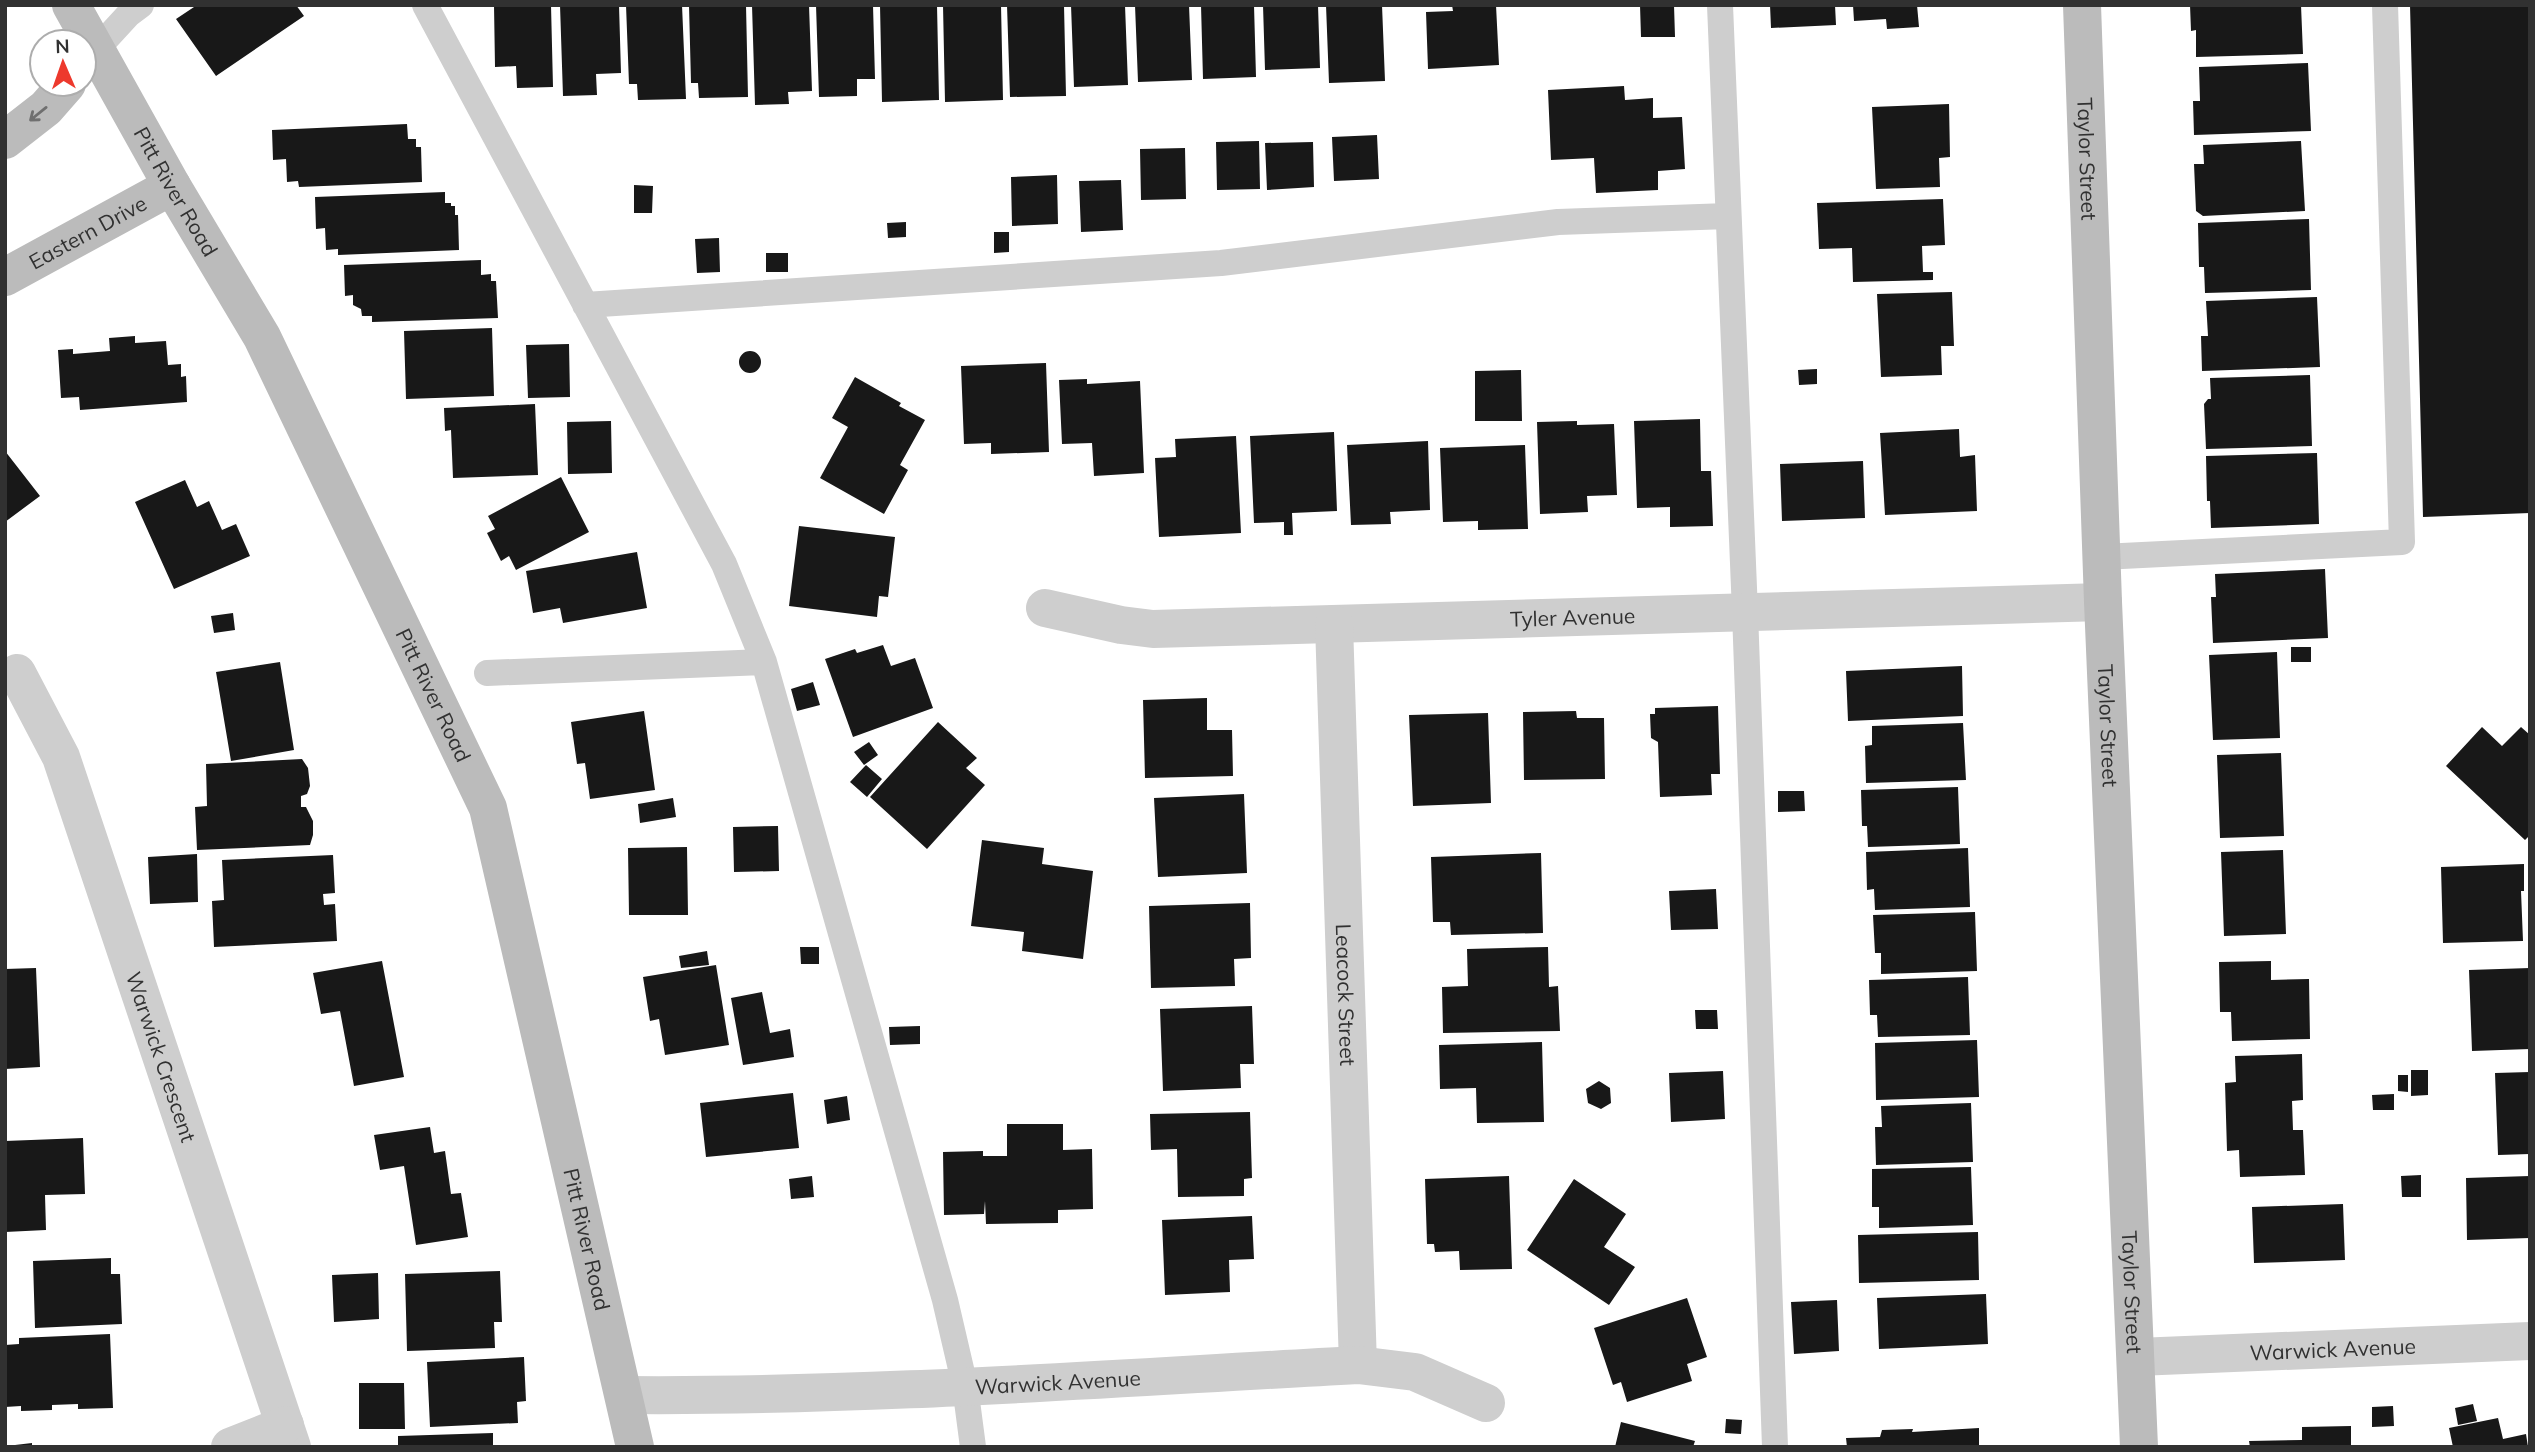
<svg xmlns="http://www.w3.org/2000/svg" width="2535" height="1452" viewBox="0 0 2535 1452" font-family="Mulish,sans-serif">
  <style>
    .building { fill: #181818 }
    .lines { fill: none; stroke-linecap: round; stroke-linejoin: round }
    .lane { stroke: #cecece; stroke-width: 26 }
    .street { stroke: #cecece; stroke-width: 38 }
    .secondary { stroke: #bbb; stroke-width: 38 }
    .oneway { stroke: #6f6f6f }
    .labels { text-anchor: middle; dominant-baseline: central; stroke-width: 7; stroke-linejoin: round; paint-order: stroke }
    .street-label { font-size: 21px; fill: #313131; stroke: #fff }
  </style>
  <rect width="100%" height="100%" fill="#fff"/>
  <path class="building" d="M197,5h99l8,11 -88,60 -40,-57z
    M494,5h57l2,82 -36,1 -1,-22 -21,1z
    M560,5h59l2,68 -25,1 1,21 -34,1z
    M626,5h56l4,94 -48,1 -1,-16h-8z
    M689,5h57l2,92 -49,1 -1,-15h-7z
    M752,5h57l3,86 -24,1 1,12 -34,1z
    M816,5h57l2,74h-18v17l-38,1z
    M880,5h57l2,95 -57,2z
    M943,5h58l2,95 -58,2z
    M1007,5h57l2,91 -56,1z
    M1071,5h54l3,80 -54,2z
    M1135,5h54l3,75 -54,2z
    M1201,5h53l2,72 -53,2z
    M1263,5h55l2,63 -55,2z
    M1326,5h56l3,76 -56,2z
    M1452,5h44l3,60 -71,4 -2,-57 27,-1z
    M1640,5h34l1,32h-34z
    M1770,5h65l1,20 -65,3z
    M1853,5h64l2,22 -32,2 -1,-10 -32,2z
    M2190,5h111l2,49 -107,3v-27l-5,1z
    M2410,5h120v508l-107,4z
    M2308,63l3,68 -117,4 -1,-34h7l-1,-34z
    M1624,86l1,14 28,-2v20l29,-1 3,52 -27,2v19l-62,3 -2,-35 -43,2 -3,-70z
    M1949,104l1,53 -11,1 1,29 -64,2 -4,-82z
    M407,124l1,15h8v8h5l1,35 -123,5 -1,-6 -11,1 -1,-23 -13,1 -1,-30z
    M1377,135l2,44 -45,2 -2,-44z
    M1259,141l1,48 -43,1 -1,-48z
    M2301,141l4,70 -102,5 -7,-5 -2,-47h10l-1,-19z
    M1313,142l1,45 -47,3 -2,-47z
    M1185,148l1,51 -45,1 -1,-51z
    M1057,175l1,49 -46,2 -1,-49z
    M1121,180l2,50 -42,2 -2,-51z
    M634,185l19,1 -1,27h-18z
    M445,192v11h6v3h4v9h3l1,35 -121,5v-6l-12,1 -1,-22 -9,1 -1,-32z
    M1943,199l2,46 -23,1 1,26h10v8l-80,2 -1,-34 -33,1 -2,-46z
    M2309,219l2,71 -106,3 -1,-26h-5l-1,-44z
    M906,222v15l-18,1 -1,-15z
    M994,232h15v20l-15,1z
    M719,238l1,34 -23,1 -2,-34z
    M766,253h22v19h-22z
    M481,260v15l10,-1v7h5l2,37 -126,4v-6h-10l-1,-7 -8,-4v-10l-8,1 -1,-31z
    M1952,292l2,54h-13l1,29 -61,2 -4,-83z
    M2317,297l3,70 -118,4 -1,-35h7l-2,-35z
    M492,328l2,68 -88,3 -2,-68z
    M135,336v7l31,-2 2,24 13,-1v13l5,-1 1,26 -107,8 -1,-13 -18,1 -3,-48 15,-1v5l37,-3 -1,-13z
    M569,344l1,53 -42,1 -2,-53z
    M739 362a11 11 0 1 1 22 0a11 11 0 1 1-22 0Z
    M1046,363l3,89 -58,2v-11l-27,1 -3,-78z
    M1817,369v15l-18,1 -1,-15z
    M1521,370l1,51h-47v-50z
    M2310,375l2,71 -106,3 -2,-45 4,-5h3l-1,-21z
    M855,377l46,26 -2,3 26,14 -25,45 8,5 -24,44 -64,-36 28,-51 -16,-9z
    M1087,379v5l53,-3 4,92 -50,3 -2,-33 -30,1 -3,-64z
    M535,404l3,71 -85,3 -2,-48 -6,1 -1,-23z
    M1700,419l1,52h10l2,55 -43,1v-20l-33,1 -3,-87z
    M611,421l1,52 -44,1 -1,-52z
    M1577,421v4l37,-1 3,71 -30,1 1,16 -48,2 -3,-92z
    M1959,429l1,28 15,-2 2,56 -92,4 -5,-82z
    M1334,432l3,79 -45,2 1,22h-9v-13l-30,1 -4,-87z
    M1236,436l5,97 -82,4 -4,-79 21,-1 -1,-18z
    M1428,441l2,69 -40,2 1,12 -40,1 -4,-80z
    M1525,445l3,84 -50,1v-9l-35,1 -3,-74z
    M5,451l35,45 -35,26z
    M2317,453l2,71 -108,4 -1,-27h-3l-1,-45z
    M1863,461l2,57 -83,3 -2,-57z
    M561,477l28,55 -73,38 -7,-14 -8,5 -14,-28 8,-4 -7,-13z
    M185,480l12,27 12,-6 13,29 14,-6 14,32 -76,33 -39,-87z
    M799,526l96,11 -7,60 -9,-1 -2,21 -88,-11z
    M637,552l10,56 -84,15 -3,-15 -27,5 -7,-42z
    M2325,569l3,69 -115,5 -2,-46h5l-1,-23z
    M233,613l2,17 -21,3 -3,-17z
    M883,645l8,21 24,-8 18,50 -80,29 -28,-78 30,-10 2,4z
    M2291,647h20v15h-20z
    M2277,652l3,86 -67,2 -4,-85z
    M280,662l14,88 -63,11 -15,-89z
    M1962,666l1,50 -115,5 -2,-50z
    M813,682l7,23 -23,6 -6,-22z
    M1207,698v32h25l1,46 -88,2 -2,-78z
    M1718,706l2,68h-9l1,21 -52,2 -2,-55 -7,-4 -1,-24h5v-6z
    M644,711l11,79 -65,9 -5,-36 -8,1 -6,-42z
    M1576,711l1,7h27l1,61 -81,1 -1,-68z
    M1488,713l3,90 -78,3 -4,-91z
    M938,722l39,36 -11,10 19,17 -58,64 -57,-52z
    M1963,723l3,57 -100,3 -1,-37 7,-1v-19z
    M2482,727l20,19 19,-19 9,8v100l-5,5 -79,-74z
    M869,742l9,13 -14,10 -10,-13z
    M2281,753l3,83 -64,2 -3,-83z
    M302,759l6,9 2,18 -3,8 -6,2v11h5l7,14v14l-3,10 -113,5 -2,-43 12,-1 -1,-42z
    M866,765l16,14 -15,18 -17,-15z
    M1958,787l2,57 -92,3 -1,-21h-5l-1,-36z
    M1778,791h26l1,20 -27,1z
    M1244,794l3,79 -89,4 -4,-79z
    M673,798l3,19 -36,6 -2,-19z
    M778,826l1,45 -45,1 -1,-45z
    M982,840l62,8 -2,16 51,7 -10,88 -61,-8 2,-19 -53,-6z
    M687,847l1,68h-59l-1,-67z
    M1968,848l2,59 -95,3 -1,-21 -7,1 -1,-38z
    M2283,850l3,84 -62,2 -3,-84z
    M1541,853l2,80 -92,2 -1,-13h-17l-2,-65z
    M197,854l1,48 -48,2 -2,-47z
    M333,855l2,38 -12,1 1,11 11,-1 2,37 -123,6 -2,-46 12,-1 -2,-40z
    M2524,864v27h-3l2,50 -80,2 -2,-76z
    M1716,889l2,40 -47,1 -2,-39z
    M1250,903l1,55 -17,1 1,27 -84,2 -2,-82z
    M1975,912l2,59 -96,3v-21h-6l-2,-38z
    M800,947h19v17h-18z
    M1548,947l1,40 9,-1 2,45 -117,2 -1,-46 26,-1 -1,-37z
    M707,951l2,14 -28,3 -2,-12z
    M382,961l22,116 -50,9 -14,-75 -19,3 -8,-41z
    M2271,961v19l38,-1 1,60 -78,2 -1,-29h-11l-1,-50z
    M716,965l13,80 -64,10 -6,-36 -9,2 -7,-44z
    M36,968l4,99 -35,2v-100z
    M2530,968v81l-58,2 -3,-81z
    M1968,977l2,58 -92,2 -1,-22h-7l-1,-35z
    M762,992l8,41 20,-4 4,28 -51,8 -12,-67z
    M1252,1006l2,58h-14l1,24 -78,3 -3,-82z
    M1695,1010h22l1,19h-22z
    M920,1026v18l-30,1 -1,-18z
    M1977,1040l2,57 -103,3 -1,-57z
    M1542,1042l2,80 -67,1 -1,-35 -36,1 -1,-44z
    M2302,1054l1,46 -11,1 1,29h10l2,45 -65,2 -1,-27 -12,1 -2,-68 11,-1 -1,-26z
    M2411,1070h17v25l-17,1z
    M1723,1071l2,48 -54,3 -2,-49z
    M2530,1072v82l-32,1 -3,-82z
    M2398,1075h10v17l-10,-1z
    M1599,1081l11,7 1,15 -10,6 -13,-6 -2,-14z
    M793,1093l6,55 -93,9 -6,-54z
    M2394,1094v16h-21l-1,-15z
    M847,1096l3,24 -23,4 -3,-24z
    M1971,1103l2,59 -97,3 -1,-38h7l-1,-21z
    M1250,1112l2,66 -8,1v17l-66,1 -1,-48 -26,1 -1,-36z
    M1007,1124h56v26l29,-1 1,60 -35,1v13l-72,1 -1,-23 -1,13 -40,1 -1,-63 40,-1v5h24z
    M430,1127l4,26 11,-2 6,43 10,-1 7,44 -52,8 -12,-79 -24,4 -6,-35z
    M83,1138l2,56 -40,1 1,35 -41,2v-91z
    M1971,1167l2,58 -94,3v-21h-7v-38z
    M2421,1175v22h-19l-1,-21z
    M812,1176l2,21 -23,2 -2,-20z
    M1509,1176l3,93 -52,1 -1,-19 -24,1 -1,-8h-7l-2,-65z
    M2530,1176v62l-63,2 -1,-62z
    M1574,1179l52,35 -22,33 31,20 -26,38 -82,-55z
    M2343,1204l2,56 -91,3 -2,-56z
    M1252,1216l2,43 -25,1 1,32 -65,3 -3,-75z
    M1978,1232l1,48 -120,3 -1,-48z
    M111,1258v16h9l2,50 -87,4 -2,-67z
    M500,1271l2,51h-8l1,26 -88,3 -2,-77z
    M378,1273l1,46 -45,3 -2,-47z
    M1986,1294l2,50 -109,5 -2,-51z
    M1687,1298l20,59 -20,7 5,17 -65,21 -6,-20 -8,3 -19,-57z
    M1837,1300l2,51 -45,3 -3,-52z
    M110,1334l3,74 -35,1v-5l-26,1v5l-31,1v-5l-16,1v-62l14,-1v-6z
    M524,1357l2,44 -9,1 1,21 -88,4 -3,-65z
    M359,1383h45l1,46h-46z
    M2473,1404l4,17 -19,4 -3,-17z
    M2393,1406l1,20 -22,1v-20z
    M2498,1418l5,21 23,-5 2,13h-75l-4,-19z
    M1726,1419l16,1 -1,14 -16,-1z
    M1621,1422l74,19 -2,6h-78z
    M2351,1426v21h-101l-1,-6 53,-1v-13z
    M1979,1428v19h-132l-1,-9 34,-1 2,-7 31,-1 -1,3z
    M493,1433v14h-95v-11z
    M32,1443v4h-17v-2z"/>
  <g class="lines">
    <path class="lane" d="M425,5l299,559 40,98 181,638 20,86 8,61
      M1720,5l25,607 30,835
      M95,51l34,-37 12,-9
      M585,305l636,-42 337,-41 170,-6
      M2102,557l300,-15 -17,-537
      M487,673l277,-11"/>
    <g class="street">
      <path id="s1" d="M1045,608l76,17 32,4 950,-27"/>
      <path id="s2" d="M1334,624l24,741"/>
      <path id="s3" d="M17,673l44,84 231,690"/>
      <path id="s4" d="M2137,1357l393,-16"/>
      <path id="s5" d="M624,1395c244,2 490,-17 734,-30l57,7 71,31"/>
      <path d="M230,1447l55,-22"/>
    </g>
    <g class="secondary">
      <path id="s6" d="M71,5l101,181 90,151 226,471 147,639"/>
      <path id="s7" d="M2082,5l21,597 36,845"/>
      <path d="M5,140l41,-32 21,-24"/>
      <path id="s8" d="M5,277l167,-91"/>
    </g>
  </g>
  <defs><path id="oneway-shaft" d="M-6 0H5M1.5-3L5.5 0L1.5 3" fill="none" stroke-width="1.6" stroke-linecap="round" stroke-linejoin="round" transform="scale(1.75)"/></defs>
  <use class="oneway" href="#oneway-shaft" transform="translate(38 114) rotate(141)"/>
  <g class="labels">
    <g class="street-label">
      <text stroke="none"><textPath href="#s7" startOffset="154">Taylor Street</textPath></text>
      <text stroke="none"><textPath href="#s6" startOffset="214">Pitt River Road</textPath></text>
      <text stroke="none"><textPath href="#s8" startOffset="94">Eastern Drive</textPath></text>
      <text stroke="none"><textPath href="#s1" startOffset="530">Tyler Avenue</textPath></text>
      <text stroke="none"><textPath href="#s6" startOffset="780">Pitt River Road</textPath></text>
      <text stroke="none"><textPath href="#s7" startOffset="721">Taylor Street</textPath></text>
      <text stroke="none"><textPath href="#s2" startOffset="371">Leacock Street</textPath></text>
      <text stroke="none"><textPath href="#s3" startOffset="411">Warwick Crescent</textPath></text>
      <text stroke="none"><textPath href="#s6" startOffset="1348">Pitt River Road</textPath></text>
      <text stroke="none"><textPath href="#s7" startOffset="1288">Taylor Street</textPath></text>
      <text stroke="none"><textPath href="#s4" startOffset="196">Warwick Avenue</textPath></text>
      <text stroke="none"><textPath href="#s5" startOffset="434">Warwick Avenue</textPath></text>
    </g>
  </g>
  <rect width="2535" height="1452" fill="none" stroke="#313131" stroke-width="14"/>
  <g transform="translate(63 63) rotate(358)"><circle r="33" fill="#ffffff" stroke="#adadad" stroke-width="2"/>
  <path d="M0-5L12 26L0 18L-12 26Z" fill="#ed392d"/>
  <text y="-10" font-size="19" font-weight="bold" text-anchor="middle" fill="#313131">N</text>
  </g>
</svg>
